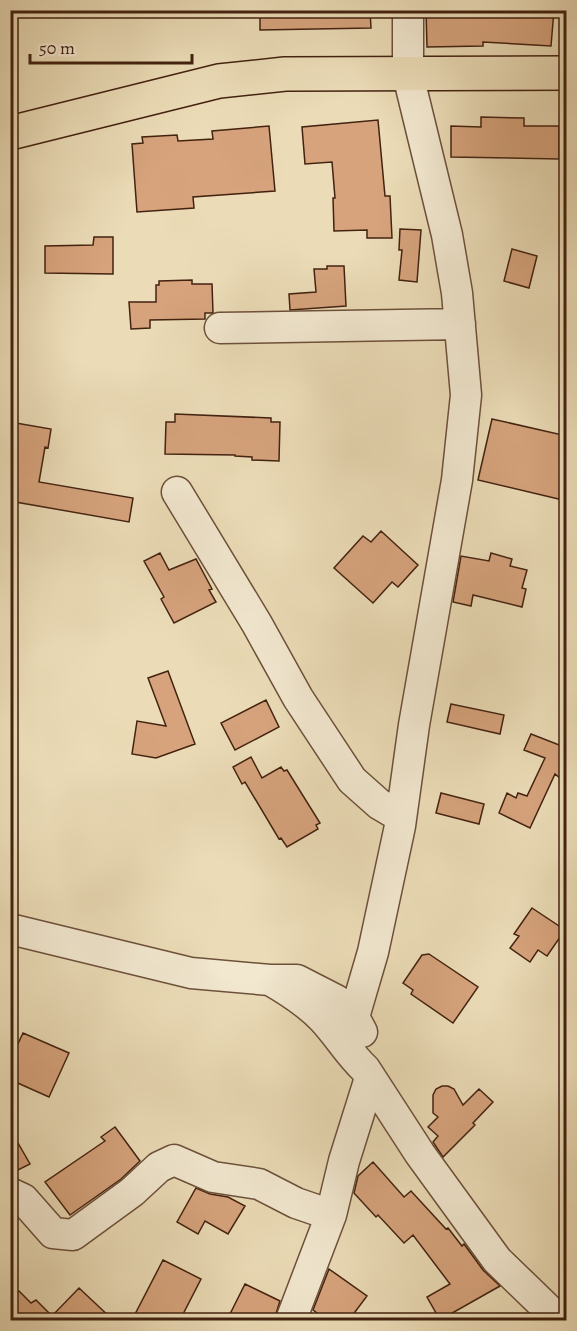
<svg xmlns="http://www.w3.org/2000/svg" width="577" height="1331" viewBox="0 0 577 1331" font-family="Alegreya,serif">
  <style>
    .building { fill: #d6a37c; stroke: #432210; stroke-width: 1.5 }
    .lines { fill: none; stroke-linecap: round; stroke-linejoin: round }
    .minor-casing { stroke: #6d503a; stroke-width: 33 }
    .major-casing { stroke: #432210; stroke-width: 36 }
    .minor { stroke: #f2e8d0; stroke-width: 30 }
    .major { stroke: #ebdcb7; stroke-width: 33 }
  </style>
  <rect width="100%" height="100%" fill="#ebdcb7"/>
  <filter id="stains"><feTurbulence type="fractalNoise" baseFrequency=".00333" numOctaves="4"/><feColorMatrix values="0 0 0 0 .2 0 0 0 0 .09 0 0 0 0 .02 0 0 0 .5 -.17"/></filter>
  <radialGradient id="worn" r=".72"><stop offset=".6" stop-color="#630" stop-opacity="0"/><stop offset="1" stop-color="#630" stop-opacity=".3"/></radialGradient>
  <path class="building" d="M260,10h110l1,18 -111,2z
    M426,10h128l-3,36 -68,-4v4l-56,1z
    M481,117l43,1v8h35v33l-108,-2v-31l30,1z
    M378,120l7,76h5l2,42h-25v-8l-33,1 -1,-33h2l-3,-36 -27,2 -3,-37z
    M269,126l6,65 -82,6 1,11 -57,4 -5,-68 11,-1 -1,-6 35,-2 1,6 35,-2 -1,-8z
    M400,229l21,1 -4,52 -18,-2 3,-30h-3z
    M94,237h19v37l-68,-1v-27l48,-1z
    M512,249l25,7 -8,32 -25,-7z
    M327,266h17l2,40 -56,4 -1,-16 27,-2 -2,-23h13z
    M192,280v4h20l1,29h-8v6l-55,1v8l-19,1 -2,-27h27v-17h3v-4z
    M175,414l96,4v4h9l-1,39 -27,-1v-3l-17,-1v-1l-70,-1 1,-32h9z
    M492,419l75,17v65l-89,-21z
    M10,422l41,7 -3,19 -3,-1 -6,35 94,16 -4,24 -119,-21z
    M381,531l37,34 -20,22 -6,-5 -19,21 -39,-35 29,-32 8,6z
    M160,553l9,17 27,-11 16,30 -3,1 7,12 -42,21 -13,-24 3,-2 -20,-36z
    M491,553l21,6 -2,7 17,4 -5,18 4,1 -4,18 -49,-12 -2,11 -18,-4 8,-46 28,5z
    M168,671l27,73 -39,14 -24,-4 5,-33 29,5 -18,-48z
    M266,700l13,27 -44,23 -14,-27z
    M451,704l53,11 -4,19 -53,-12z
    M531,734l36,14v36l-12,-10 -25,54 -31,-15 8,-20 9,5 2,-5 9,3 18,-38 -21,-8z
    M251,757l11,21 19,-11 3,4 3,-1 33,53 -4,2 2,4 -31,18 -6,-9 -2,1 -34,-57 -3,2 -9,-17z
    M441,793l43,11 -5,20 -43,-11z
    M532,908l33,22 -18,26 -9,-6 -8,12 -20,-14 9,-12 -5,-2z
    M429,954l49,33 -25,36 -42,-29 2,-4 -10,-7 19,-28z
    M23,1033l46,20 -20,44 -38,-17 5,-11 -6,-3v-21l6,3z
    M442,1086h6l6,3 9,16 16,-16 14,13 -20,21 2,2 -32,32 -10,-15 5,-6 -10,-9 10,-10 -5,-4v-18l3,-6z
    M115,1127l25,34 -19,18 -51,36 -25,-33 60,-41 -4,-4z
    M10,1129l20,35 -20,10z
    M373,1162l31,35 7,-6 35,38 2,-1 14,18 2,-2 19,26 17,16 -60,34 -13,-23 23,-13 -37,-49 -9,8 -26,-28 -2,2 -22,-24 4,-17z
    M196,1188l14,6 18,3 17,9 -17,28 -23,-13 -7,13 -21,-12z
    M163,1260l38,19 -21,41h-48z
    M329,1269l38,27 -18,24h-22l-14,-10z
    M245,1284l35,17 -6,19h-47z
    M79,1288l34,32h-103v-21l9,-8 12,12 5,-3 16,16z"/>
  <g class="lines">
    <defs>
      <path id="minor" d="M220,328l240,-4
        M177,492l80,132 41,74 54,82 27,24 22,13
        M10,929l181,44 79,7h27l39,20 18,17 8,15
        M270,980c19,11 38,23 53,39 15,16 26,35 42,50l55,85 77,106 62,60
        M340,1038l14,-21 19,-65 27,-126 14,-101 43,-245 9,-85 -9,-102 -10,-58 -39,-160v-65
        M10,1193l13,6 30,34 20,2 59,-43 27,-25 15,-7 39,17 46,7 37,19 35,12
        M291,1320l40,-105 13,-54 26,-83"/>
      <path id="major" d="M10,133l209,-52 66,-7 281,-1"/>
    </defs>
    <use href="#minor" class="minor-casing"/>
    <use href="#major" class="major-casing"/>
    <use href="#minor" class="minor"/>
    <use href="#major" class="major"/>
  </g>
  <rect width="577" height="1331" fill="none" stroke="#ebdcb7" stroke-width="36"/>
  <rect x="12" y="12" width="553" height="1307" fill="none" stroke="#432210" stroke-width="3"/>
  <rect x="18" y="18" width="541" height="1295" fill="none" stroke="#432210" stroke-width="1.5"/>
  <path d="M30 54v9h162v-9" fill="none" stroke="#432210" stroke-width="3"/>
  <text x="39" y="54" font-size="18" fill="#432210" stroke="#f2e8d0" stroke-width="4.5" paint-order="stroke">50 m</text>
  <rect width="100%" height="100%" filter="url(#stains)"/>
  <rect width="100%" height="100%" fill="url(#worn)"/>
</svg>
